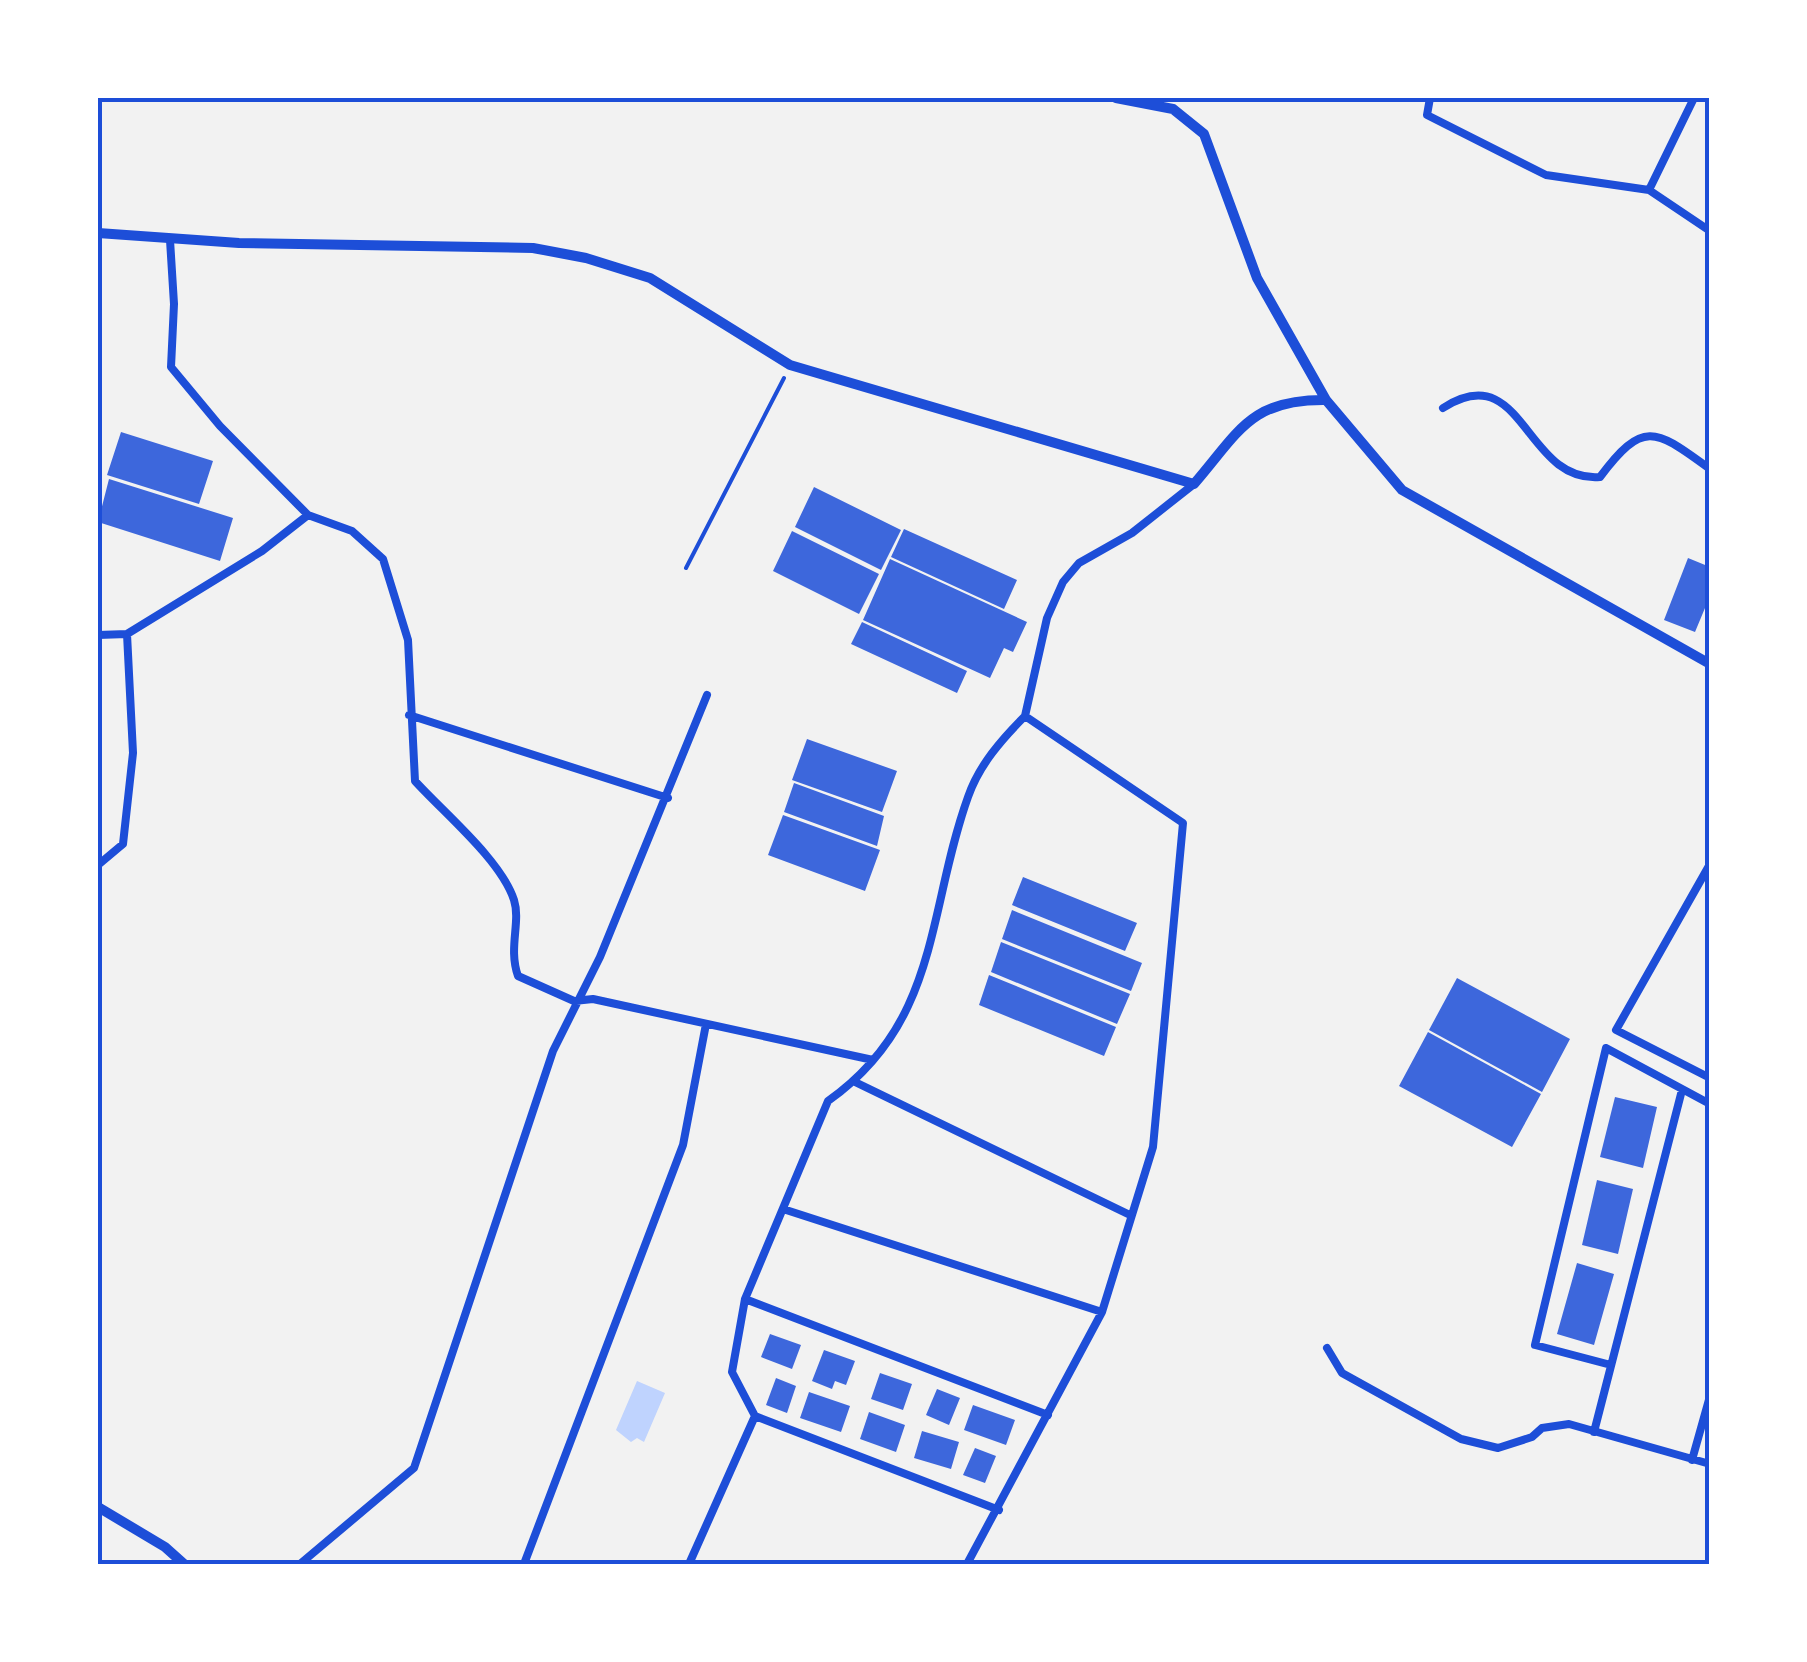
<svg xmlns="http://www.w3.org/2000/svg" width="1807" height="1662" viewBox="0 0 1807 1662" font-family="'Asap Condensed',sans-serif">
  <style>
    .water { fill: #bfd3fe }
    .building { fill: #3d67dc }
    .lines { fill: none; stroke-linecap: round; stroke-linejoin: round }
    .path { stroke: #1d4ed8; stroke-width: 4 }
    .minor { stroke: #1d4ed8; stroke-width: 8 }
    .tertiary { stroke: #1d4ed8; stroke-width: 10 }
    .neatline { fill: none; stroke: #1d4ed8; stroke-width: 4 }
  </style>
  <rect width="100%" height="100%" fill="#f2f2f2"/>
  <path class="water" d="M637,1381l28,12 -21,49 -7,-4 -6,4 -15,-12z"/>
  <path class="building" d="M121,432l92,29 -14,43 -92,-29z
    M109,479l124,39 -13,43 -122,-39z
    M814,487l87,43 -20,40 -86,-43z
    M904,529l113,51 -13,29 -113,-52z
    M792,531l87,43 -20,40 -86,-43z
    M1688,558l22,9v29l-15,36 -31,-12z
    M890,559l137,63 -14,30 -9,-4 -14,30 -127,-58z
    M862,622l105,49 -10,22 -106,-49z
    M807,739l90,32 -15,41 -90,-32z
    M794,783l90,33 -7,30 -93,-34z
    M783,815l97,35 -15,41 -97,-36z
    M1023,877l114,46 -12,28 -113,-46z
    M1012,910l130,53 -11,28 -129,-52z
    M1001,942l129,52 -13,30 -126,-52z
    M989,975l127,52 -12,29 -125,-51z
    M1457,978l113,61 -28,53 -113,-62z
    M1428,1032l113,62 -29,53 -113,-61z
    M1615,1097l42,10 -14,61 -43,-11z
    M1597,1180l36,9 -15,65 -36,-9z
    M1577,1263l37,11 -20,71 -37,-11z
    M770,1334l31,11 -9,24 -31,-12z
    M824,1350l31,11 -9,24 -11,-4 -3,8 -20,-8z
    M880,1373l32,11 -9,26 -32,-11z
    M776,1378l20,8 -9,27 -21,-8z
    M937,1389l23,9 -11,27 -23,-10z
    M809,1392l41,14 -9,26 -41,-14z
    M973,1405l42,15 -9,25 -42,-15z
    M869,1412l36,13 -9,27 -36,-13z
    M922,1431l37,11 -8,27 -37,-11z
    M975,1448l21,8 -11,27 -22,-8z"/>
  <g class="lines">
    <path class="path" d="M686,568l98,-190"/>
    <path class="minor" d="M1430,98l-3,17 119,60 103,15 61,41
      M1649,190l45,-92
      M170,240l4,64 -3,63 49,59 88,89 44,16 31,28 25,81 7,141c29,32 86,79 99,119 7,22 -6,48 4,76l56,25 19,-2 280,61
      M1443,408c81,-52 81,75 157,69 44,-59 56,-47 110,-8
      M98,635l29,-1
      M409,715l259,83
      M1025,716l22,-98 16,-36 16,-19 53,-30 62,-49
      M1710,864l-94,166 94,48
      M98,865l25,-21 10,-91 -6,-119 135,-83 46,-36
      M855,1082l275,133
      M783,1209l319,103
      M745,1299l303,116
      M1327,1348l15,25 119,66 37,9 34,-11 10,-9 27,-4 141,40
      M1611,1365l-76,-20 71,-297 104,56
      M755,1416l-23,-44 13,-73 83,-198c112,-79 99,-190 140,-304 11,-32 34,-58 57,-81
      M755,1416l244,94
      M1594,1432l88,-342
      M1692,1460l18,-64
      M300,1564l114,-96 139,-417 47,-94 107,-262
      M524,1564l159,-419 23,-121
      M689,1564l66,-148
      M967,1564l135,-252 51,-165 30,-324 -158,-107"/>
    <path class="tertiary" d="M1116,98l57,11 31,25 53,144 69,122 76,90 308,174
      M98,233l141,10 294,5 53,10 64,20 140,87 404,119c45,-52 56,-85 132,-84
      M98,1507l67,40 19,17"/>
  </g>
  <rect width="1807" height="1662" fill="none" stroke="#ffffff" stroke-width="200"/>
  <rect x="100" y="100" width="1607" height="1462" class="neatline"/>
</svg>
